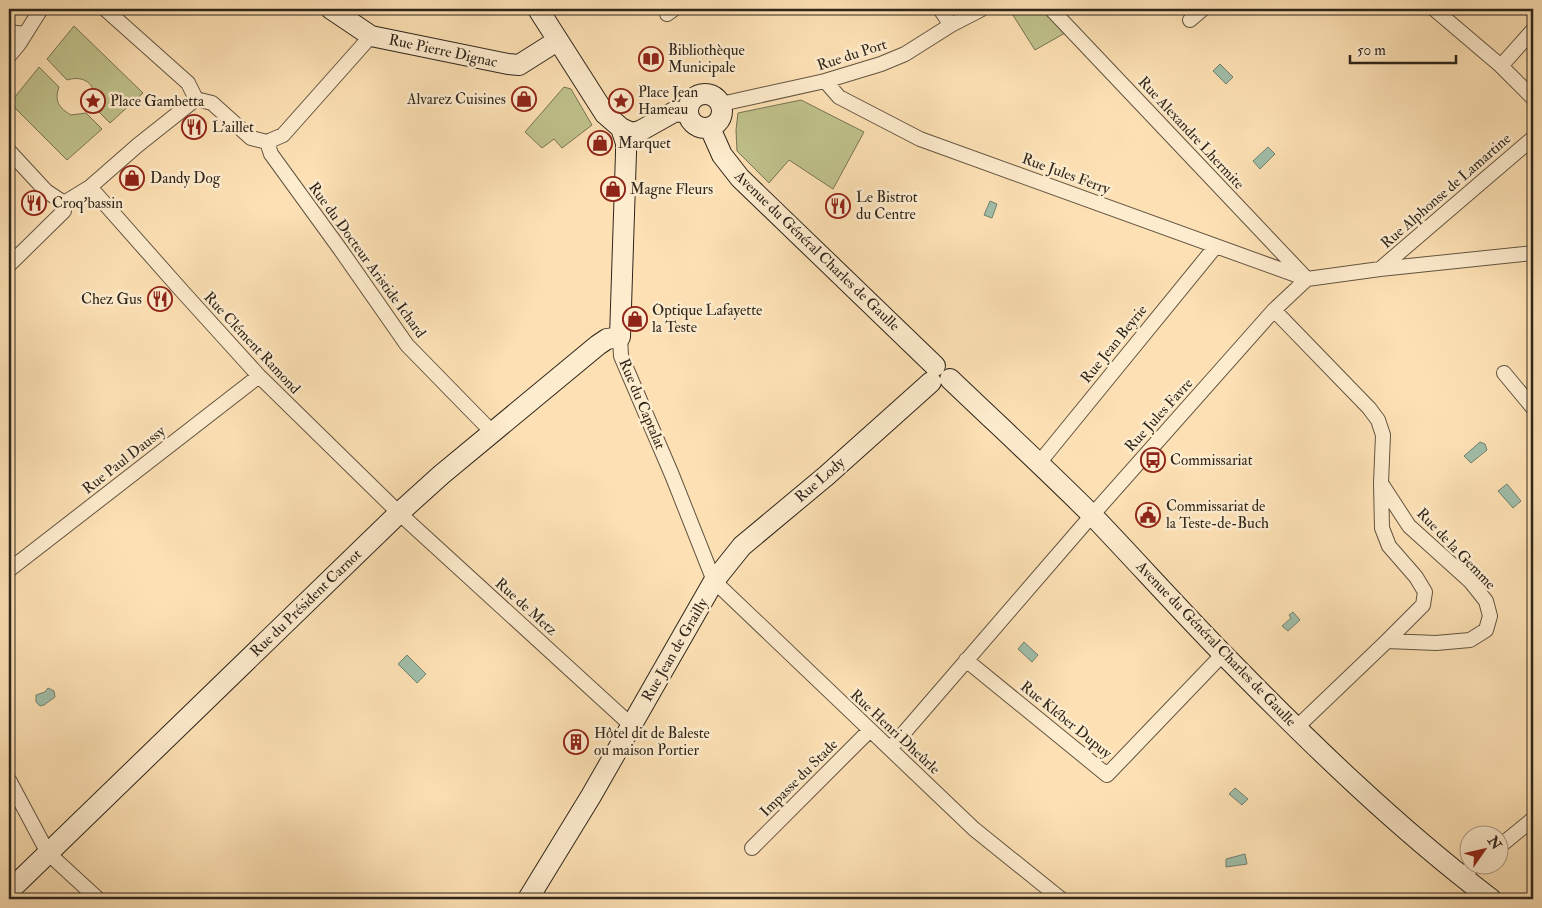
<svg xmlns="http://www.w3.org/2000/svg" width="1542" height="908" viewBox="0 0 1542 908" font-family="'IM FELL Double Pica',serif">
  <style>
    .green { fill: #c0c28c; stroke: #777454 }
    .water { fill: #a0bea9; stroke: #728170 }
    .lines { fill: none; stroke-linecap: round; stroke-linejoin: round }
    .street-casing { stroke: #625441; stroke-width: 16 }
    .secondary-casing { stroke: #2e251b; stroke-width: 22 }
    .street { stroke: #feecce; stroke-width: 14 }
    .secondary { stroke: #feecce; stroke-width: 20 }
    .labels { text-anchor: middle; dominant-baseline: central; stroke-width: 5; stroke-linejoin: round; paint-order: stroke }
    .poi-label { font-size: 15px; fill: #2e251b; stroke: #feecce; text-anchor: start }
    .street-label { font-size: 15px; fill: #2e251b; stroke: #feecce }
  </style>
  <rect width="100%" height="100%" fill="#fde1b4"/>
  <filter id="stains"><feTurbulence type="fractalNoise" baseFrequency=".004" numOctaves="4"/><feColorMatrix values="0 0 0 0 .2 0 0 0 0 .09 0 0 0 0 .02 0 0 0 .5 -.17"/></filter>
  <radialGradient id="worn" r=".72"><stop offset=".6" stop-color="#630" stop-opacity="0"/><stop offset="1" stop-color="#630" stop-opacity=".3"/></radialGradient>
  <path class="green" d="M1009,9h34l22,24 -30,17z
    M74,26l69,67 -33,30 -17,-17c6,-19 -7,-32 -26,-26l-20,-21z
    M39,67l20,20c-5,14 0,21 12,28l15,-2 16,16 -35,31 -57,-57z
    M564,87l7,2 21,36 -30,23 -8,-9 -12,9 -17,-16z
    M801,100l63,32 -31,57 -44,-29 -20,23 -32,-32 -1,-21 2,-17z"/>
  <path class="water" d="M1220,64l13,13 -7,7 -13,-13z
    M1268,147l7,7 -15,15 -7,-8z
    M990,201l7,3 -5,14 -8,-3z
    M1480,442l5,2 2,6 -16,13 -7,-7z
    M1507,484l14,17 -8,7 -15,-17z
    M1293,612l7,8 -12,11 -6,-5 9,-8 -2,-3z
    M1024,642l14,13 -6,7 -14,-13z
    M407,655l19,19 -9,9 -19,-19z
    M48,688l6,3 1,6 -11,8 -4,1 -4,-4v-7l9,-3z
    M1235,788l13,11 -6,6 -13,-11z
    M1245,854l2,10 -21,3v-8z"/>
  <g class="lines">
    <defs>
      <path id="street" d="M105,9l83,74 8,16
        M940,9l11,16
        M1051,9l254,268
        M1434,9l67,57 32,32
        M667,14l7,-5
        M1190,20l13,-11
        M9,32l15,2
        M9,56l10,-12 22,-35
        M1501,66l32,-36
        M825,81l14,16 81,42 387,140
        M721,104l104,-23 56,-17 24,-10 46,-29 31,-16
        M267,142l4,12 69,95 67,96 86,88
        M9,151l37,40 18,12
        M90,187l92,104 77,85 140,137 232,212
        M9,265l55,-54v-8l26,-16 48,-42 58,-46 16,4 39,35 16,4 16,-7 88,-99
        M1380,269l153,-131
        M1274,310l95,98 9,12 5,15 -2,48 28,43 61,55 16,20 4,15 -4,14 -16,10 -34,3 -49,-2 -91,87
        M620,337l1,19 51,119 42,106 260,248 87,70
        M1504,373l29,35
        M1039,463l177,-217
        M1381,483l1,45 7,18 27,31 9,15 -2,13 -36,36
        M9,570l250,-194
        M966,660l141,115 116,-121
        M890,749l196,-227 188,-212 33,-31 73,-10 153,-16
        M9,780l39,73 50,46
        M1500,846l33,-27
        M752,848l117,-117
        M1460,876l14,-10"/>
      <path id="secondary" d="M331,9l40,27 137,28 11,1 38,-24
        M538,9l67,105 16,14 11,5 8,-2 34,-19 13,-1
        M688 111a17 17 0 1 1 34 0a17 17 0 1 1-34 0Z
        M710,128l12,27 18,23 195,188
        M950,379c47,45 96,90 142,136 44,46 87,94 132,140 84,86 171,171 267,244
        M9,891l390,-378 42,-38 157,-130 9,-6 13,-2 6,-184v-10l-5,-15
        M528,899l63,-103 123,-215 28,-35 84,-70 105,-94"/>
    </defs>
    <use href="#street" class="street-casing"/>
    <use href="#secondary" class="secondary-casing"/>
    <use href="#street" class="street"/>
    <use href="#secondary" class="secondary"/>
  </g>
  <defs>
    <symbol id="library-ring" viewBox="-11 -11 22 22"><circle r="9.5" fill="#feecce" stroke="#8f2418" stroke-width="1.5"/><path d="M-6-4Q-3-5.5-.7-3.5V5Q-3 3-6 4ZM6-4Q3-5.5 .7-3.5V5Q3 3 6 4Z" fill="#8f2418"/></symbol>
    <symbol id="shop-ring" viewBox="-11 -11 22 22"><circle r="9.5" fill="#feecce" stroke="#8f2418" stroke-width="1.5"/><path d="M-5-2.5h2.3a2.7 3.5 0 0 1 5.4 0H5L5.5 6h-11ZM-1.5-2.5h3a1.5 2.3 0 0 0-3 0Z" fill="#8f2418"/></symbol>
    <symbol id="sight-ring" viewBox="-11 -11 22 22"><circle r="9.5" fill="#feecce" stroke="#8f2418" stroke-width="1.5"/><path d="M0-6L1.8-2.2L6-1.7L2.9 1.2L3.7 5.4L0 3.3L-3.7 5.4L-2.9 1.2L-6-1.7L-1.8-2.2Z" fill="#8f2418"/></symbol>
    <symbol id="restaurant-ring" viewBox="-11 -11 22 22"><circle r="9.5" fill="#feecce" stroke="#8f2418" stroke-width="1.5"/><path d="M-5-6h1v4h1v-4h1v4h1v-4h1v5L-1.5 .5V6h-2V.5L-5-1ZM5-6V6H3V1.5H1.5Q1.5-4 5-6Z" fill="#8f2418"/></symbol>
    <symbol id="bus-ring" viewBox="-11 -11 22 22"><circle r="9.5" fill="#feecce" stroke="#8f2418" stroke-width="1.5"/><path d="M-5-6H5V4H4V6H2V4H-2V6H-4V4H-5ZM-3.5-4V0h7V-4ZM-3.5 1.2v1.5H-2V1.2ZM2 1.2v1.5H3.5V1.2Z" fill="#8f2418"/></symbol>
    <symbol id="civic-ring" viewBox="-11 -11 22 22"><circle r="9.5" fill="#feecce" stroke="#8f2418" stroke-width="1.5"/><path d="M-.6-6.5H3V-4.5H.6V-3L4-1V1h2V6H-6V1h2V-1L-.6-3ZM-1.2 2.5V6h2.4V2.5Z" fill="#8f2418"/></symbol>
    <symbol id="building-ring" viewBox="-11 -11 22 22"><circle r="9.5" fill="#feecce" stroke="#8f2418" stroke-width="1.5"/><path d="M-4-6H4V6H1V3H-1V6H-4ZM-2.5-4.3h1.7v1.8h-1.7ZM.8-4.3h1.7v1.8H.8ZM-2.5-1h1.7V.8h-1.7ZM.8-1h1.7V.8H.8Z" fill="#8f2418"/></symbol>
  </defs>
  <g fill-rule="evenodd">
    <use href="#library-ring" x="637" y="45" width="28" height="28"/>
    <use href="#shop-ring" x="510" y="85" width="28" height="28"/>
    <use href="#sight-ring" x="79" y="87" width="28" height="28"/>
    <use href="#sight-ring" x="607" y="87" width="28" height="28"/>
    <use href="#restaurant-ring" x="180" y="113" width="28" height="28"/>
    <use href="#shop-ring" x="586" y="129" width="28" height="28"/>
    <use href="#shop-ring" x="118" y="164" width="28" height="28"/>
    <use href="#shop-ring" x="599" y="175" width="28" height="28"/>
    <use href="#restaurant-ring" x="20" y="189" width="28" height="28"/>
    <use href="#restaurant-ring" x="824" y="192" width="28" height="28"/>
    <use href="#restaurant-ring" x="146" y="285" width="28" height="28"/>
    <use href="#shop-ring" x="621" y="305" width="28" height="28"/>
    <use href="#bus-ring" x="1139" y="446" width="28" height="28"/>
    <use href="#civic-ring" x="1134" y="501" width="28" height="28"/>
    <use href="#building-ring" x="562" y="728" width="28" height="28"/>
  </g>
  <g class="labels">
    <g class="poi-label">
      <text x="668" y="50">Bibliothèque<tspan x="668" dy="17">Municipale</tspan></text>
      <text x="638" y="92">Place Jean<tspan x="638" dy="17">Hameau</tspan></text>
      <text x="506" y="99" text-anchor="end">Alvarez Cuisines</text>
      <text x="110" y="101">Place Gambetta</text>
      <text x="212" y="127">L'aillet</text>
      <text x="618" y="143">Marquet</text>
      <text x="150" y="178">Dandy Dog</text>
      <text x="630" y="189">Magne Fleurs</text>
      <text x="856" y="197">Le Bistrot<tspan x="856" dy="17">du Centre</tspan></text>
      <text x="52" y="203">Croq'bassin</text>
      <text x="142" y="299" text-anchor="end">Chez Gus</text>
      <text x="652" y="310">Optique Lafayette<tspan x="652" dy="17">la Teste</tspan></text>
      <text x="1170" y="460">Commissariat</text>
      <text x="1166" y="506">Commissariat de<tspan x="1166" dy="17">la Teste-de-Buch</tspan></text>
      <text x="594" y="733">Hôtel dit de Baleste<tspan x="594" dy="17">ou maison Portier</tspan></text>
    </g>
    <g class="street-label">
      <text transform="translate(443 51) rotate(12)">Rue Pierre Dignac</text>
      <text transform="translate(852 55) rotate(-18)">Rue du Port</text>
      <text transform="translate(1191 133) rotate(47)">Rue Alexandre Lhermite</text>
      <text transform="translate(1066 174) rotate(20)">Rue Jules Ferry</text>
      <text transform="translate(1446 191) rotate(-41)">Rue Alphonse de Lamartine</text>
      <text transform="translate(817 251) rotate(44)">Avenue du Général Charles de Gaulle</text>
      <text transform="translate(367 260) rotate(54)">Rue du Docteur Aristide Ichard</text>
      <text transform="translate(252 343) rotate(47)">Rue Clément Ramond</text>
      <text transform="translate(1114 344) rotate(-51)">Rue Jean Beyrie</text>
      <text transform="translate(642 404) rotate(67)">Rue du Captalat</text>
      <text transform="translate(1159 415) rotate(-48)">Rue Jules Favre</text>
      <text transform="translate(124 460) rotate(-38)">Rue Paul Daussy</text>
      <text transform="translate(820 480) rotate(-41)">Rue Lody</text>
      <text transform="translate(1456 549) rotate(46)">Rue de la Gemme</text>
      <text transform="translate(306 603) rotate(-44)">Rue du Président Carnot</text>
      <text transform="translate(526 607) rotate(42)">Rue de Metz</text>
      <text transform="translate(1216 644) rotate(46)">Avenue du Général Charles de Gaulle</text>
      <text transform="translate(675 650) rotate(-60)">Rue Jean de Grailly</text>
      <text transform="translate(1066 720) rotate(39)">Rue Kléber Dupuy</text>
      <text transform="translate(895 732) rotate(43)">Rue Henri Dheûrle</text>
      <text transform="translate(799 778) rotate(-45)">Impasse du Stade</text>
    </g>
  </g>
  <rect width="1542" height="908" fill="none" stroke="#fde1b4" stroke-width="30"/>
  <rect x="10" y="10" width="1522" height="888" fill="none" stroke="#2e251b" stroke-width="2.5"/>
  <rect x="15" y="15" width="1512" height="878" fill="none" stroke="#2e251b"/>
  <g transform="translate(1484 850) rotate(56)"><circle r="24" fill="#feecce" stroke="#ab9c86"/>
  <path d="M0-4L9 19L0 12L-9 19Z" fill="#8f2418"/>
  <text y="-8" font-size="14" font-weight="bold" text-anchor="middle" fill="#2e251b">N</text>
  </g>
  <path d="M1350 55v8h106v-8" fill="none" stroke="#2e251b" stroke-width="2.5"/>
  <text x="1357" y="55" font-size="15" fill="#2e251b" stroke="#feecce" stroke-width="4" paint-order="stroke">50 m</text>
  <rect width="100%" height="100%" filter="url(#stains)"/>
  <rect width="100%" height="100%" fill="url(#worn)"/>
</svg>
